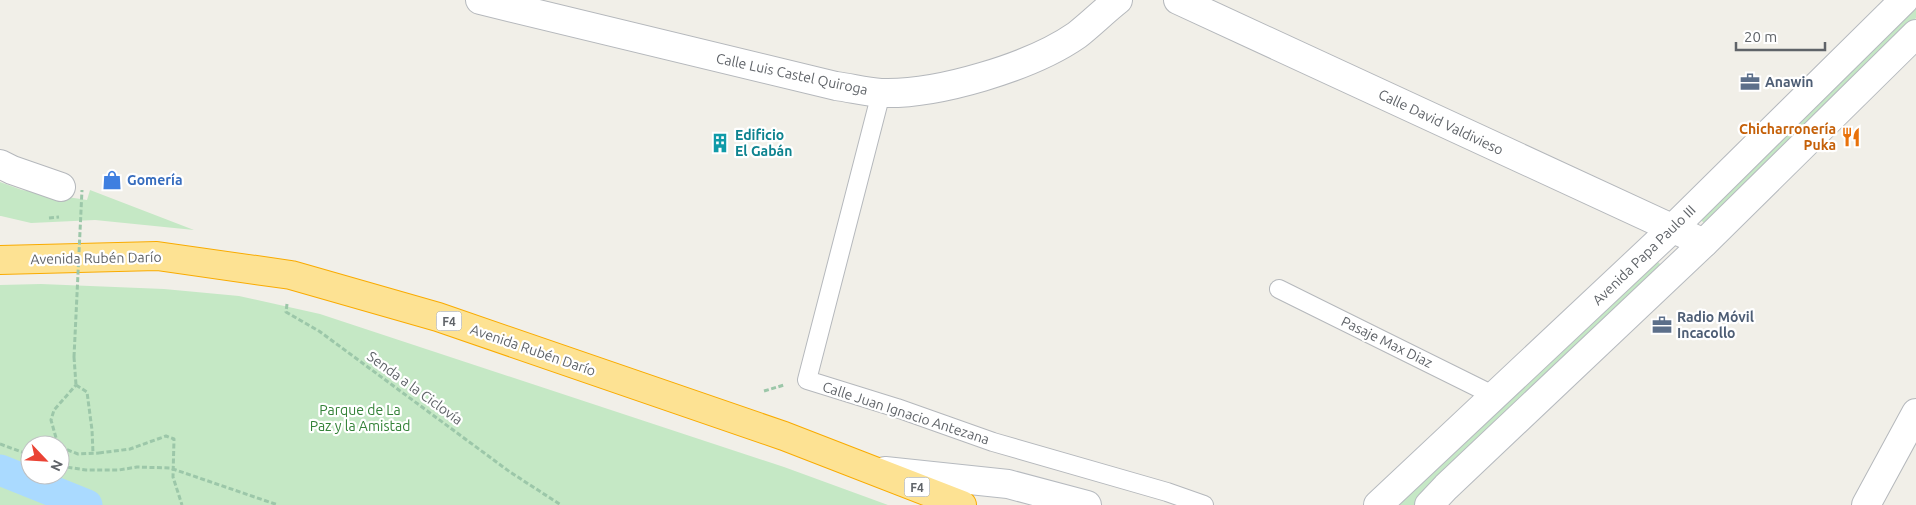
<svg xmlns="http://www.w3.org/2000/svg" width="1916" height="505" viewBox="0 0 1916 505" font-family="Ubuntu,sans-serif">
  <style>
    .green { fill: #c5e8c5; fill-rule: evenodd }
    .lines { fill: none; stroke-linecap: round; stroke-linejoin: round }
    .canal { stroke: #aadaff; stroke-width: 31 }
    .lane-casing { stroke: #b5b8bc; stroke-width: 20 }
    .street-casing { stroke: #b5b8bc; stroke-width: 30 }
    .secondary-casing { stroke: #b6babf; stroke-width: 30 }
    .highway-casing { stroke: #f9ab00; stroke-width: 30 }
    .path { stroke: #9cc7a9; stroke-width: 3; stroke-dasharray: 5 2.5; stroke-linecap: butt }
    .lane { stroke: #fff; stroke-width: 18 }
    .street { stroke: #fff; stroke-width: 28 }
    .secondary { stroke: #fff; stroke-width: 28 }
    .highway { stroke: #fde293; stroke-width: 28 }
    .path-bridge { stroke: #9cc7a9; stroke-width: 3; stroke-dasharray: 5 2.5; stroke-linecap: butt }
    .labels { text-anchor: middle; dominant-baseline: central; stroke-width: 4.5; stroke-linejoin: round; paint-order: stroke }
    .shield { fill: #fff; stroke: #8f9295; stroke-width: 1 }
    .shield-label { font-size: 12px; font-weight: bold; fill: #5f6368 }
    .street-label { font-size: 14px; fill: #5f6368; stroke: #fff }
    .service-label { font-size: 14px; font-weight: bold; fill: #4e5e75; stroke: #fff; text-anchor: start }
    .food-label { font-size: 14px; font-weight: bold; fill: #c56008; stroke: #fff; text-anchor: end }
    .culture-label { font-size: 14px; font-weight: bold; fill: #0d838f; stroke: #fff; text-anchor: start }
    .shop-label { font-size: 14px; font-weight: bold; fill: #366cbe; stroke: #fff; text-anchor: start }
    .park-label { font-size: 14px; fill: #348238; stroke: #fff }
  </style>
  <rect width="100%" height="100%" fill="#f1efe8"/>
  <path class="green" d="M1916,4v14l-210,207 -7,-7z
    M0,182l22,8 65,10 3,-10 104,40 -99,-10 -64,3 -30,-7h-1z
    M1655,259l8,8 -248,238h-16z
    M41,284l123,5 75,7 81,18 464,153 104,38h-888v-220zM30,445h30v30h-30z"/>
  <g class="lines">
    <path class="canal" d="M0,470l87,35"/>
    <defs>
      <path id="lane" d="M881,93l-74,287 90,28 96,34 174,50 37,13
        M1279,289l216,107"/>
      <path id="street" d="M480,0l356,86c15,2 30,6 45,7 56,2 150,-26 196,-58 14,-11 27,-24 41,-35
        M1178,0l526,243
        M0,164l12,6 49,17
        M1866,505l50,-92"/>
      <path id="secondary" d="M885,471l123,13 79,21
        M1378,505l294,-276 232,-229
        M1429,505l17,-18 258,-244 212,-209"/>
      <path id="highway" d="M0,260l157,-4 134,19 147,42 346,119 178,69"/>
    </defs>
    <use href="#lane" class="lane-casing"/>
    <use href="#street" class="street-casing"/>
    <use href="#secondary" class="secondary-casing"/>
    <use href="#highway" class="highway-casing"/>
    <path class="path" d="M49,218l10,-1
      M287,304l-1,8 33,19 191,141 51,33
      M74,357l2,28
      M76,385l11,7 5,38 1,23
      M764,391l20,-6
      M0,444l30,11
      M58,445l-7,-25 3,-10 22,-25
      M60,447l18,7 21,-1
      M60,466l26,4h33l18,-3 33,1 108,37"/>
    <use href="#lane" class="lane"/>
    <use href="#street" class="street"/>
    <use href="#secondary" class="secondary"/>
    <use href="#highway" class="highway"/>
    <path class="path-bridge" d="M74,357l8,-167
      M99,453l31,-4 36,-13 8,3 -1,38 9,28"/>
  </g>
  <defs>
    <symbol id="office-bare" viewBox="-9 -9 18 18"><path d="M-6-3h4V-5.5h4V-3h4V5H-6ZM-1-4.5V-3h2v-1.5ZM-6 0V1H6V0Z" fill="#5c6f8a" stroke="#fff" stroke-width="2.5" paint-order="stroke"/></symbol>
    <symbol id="restaurant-bare" viewBox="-9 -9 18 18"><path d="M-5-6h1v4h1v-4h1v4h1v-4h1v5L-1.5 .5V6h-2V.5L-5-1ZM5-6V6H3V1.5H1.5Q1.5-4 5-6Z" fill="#e8710a" stroke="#fff" stroke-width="2.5" paint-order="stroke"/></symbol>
    <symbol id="building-bare" viewBox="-9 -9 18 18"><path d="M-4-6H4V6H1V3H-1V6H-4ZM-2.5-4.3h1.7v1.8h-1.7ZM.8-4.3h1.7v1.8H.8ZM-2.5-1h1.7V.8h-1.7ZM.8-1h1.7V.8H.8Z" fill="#0f9aa8" stroke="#fff" stroke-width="2.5" paint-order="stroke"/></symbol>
    <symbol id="shop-bare" viewBox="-9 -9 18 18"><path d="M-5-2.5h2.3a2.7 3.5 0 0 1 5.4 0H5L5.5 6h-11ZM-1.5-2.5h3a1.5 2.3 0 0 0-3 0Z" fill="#3f7fe0" stroke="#fff" stroke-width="2.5" paint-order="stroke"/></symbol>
  </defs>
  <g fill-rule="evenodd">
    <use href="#office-bare" x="1736" y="68" width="28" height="28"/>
    <use href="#restaurant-bare" x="1837" y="123" width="28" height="28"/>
    <use href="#building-bare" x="706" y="129" width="28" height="28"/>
    <use href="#shop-bare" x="98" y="166" width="28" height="28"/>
    <use href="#office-bare" x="1648" y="311" width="28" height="28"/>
  </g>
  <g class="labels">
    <g class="shield">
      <rect x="436.5" y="311.5" width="25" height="19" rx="4"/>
      <rect x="904.5" y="477.5" width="25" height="19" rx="4"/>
    </g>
    <g class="shield-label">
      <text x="449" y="321">F4</text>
      <text x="917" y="487">F4</text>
    </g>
    <g class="street-label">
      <text transform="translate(792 74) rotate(12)">Calle Luis Castel Quiroga</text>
      <text transform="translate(1441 122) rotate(25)">Calle David Valdivieso</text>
      <text transform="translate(1644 255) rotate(-44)">Avenida Papa Paulo III</text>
      <text transform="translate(96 258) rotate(-1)">Avenida Rubén Darío</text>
      <text transform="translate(1387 342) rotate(26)">Pasaje Max Diaz</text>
      <text transform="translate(533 350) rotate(19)">Avenida Rubén Darío</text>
      <text transform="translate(415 388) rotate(36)">Senda a la Ciclovía</text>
      <text transform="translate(906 413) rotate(18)">Calle Juan Ignacio Antezana</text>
    </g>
    <g class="service-label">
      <text x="1765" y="82">Anawin</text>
      <text x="1677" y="317">Radio Móvil<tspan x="1677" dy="16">Incacollo</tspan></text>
    </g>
    <g class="food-label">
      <text x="1836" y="129">Chicharronería<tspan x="1836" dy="16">Puka</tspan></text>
    </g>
    <g class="culture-label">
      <text x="735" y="135">Edificio<tspan x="735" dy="16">El Gabán</tspan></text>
    </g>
    <g class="shop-label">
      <text x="127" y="180">Gomería</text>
    </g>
    <g class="park-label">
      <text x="360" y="410">Parque de La<tspan x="360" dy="16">Paz y la Amistad</tspan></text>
    </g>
  </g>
  <g transform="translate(45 460) rotate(115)"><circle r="24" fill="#ffffff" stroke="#bfc1c3"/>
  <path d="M0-4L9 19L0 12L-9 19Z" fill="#ea4335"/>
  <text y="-8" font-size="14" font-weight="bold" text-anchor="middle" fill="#5f6368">N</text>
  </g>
  <path d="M1736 42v8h89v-8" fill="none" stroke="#5f6368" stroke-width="2.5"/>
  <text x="1744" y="42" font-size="15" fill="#5f6368" stroke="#ffffff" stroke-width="4" paint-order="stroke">20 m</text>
</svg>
